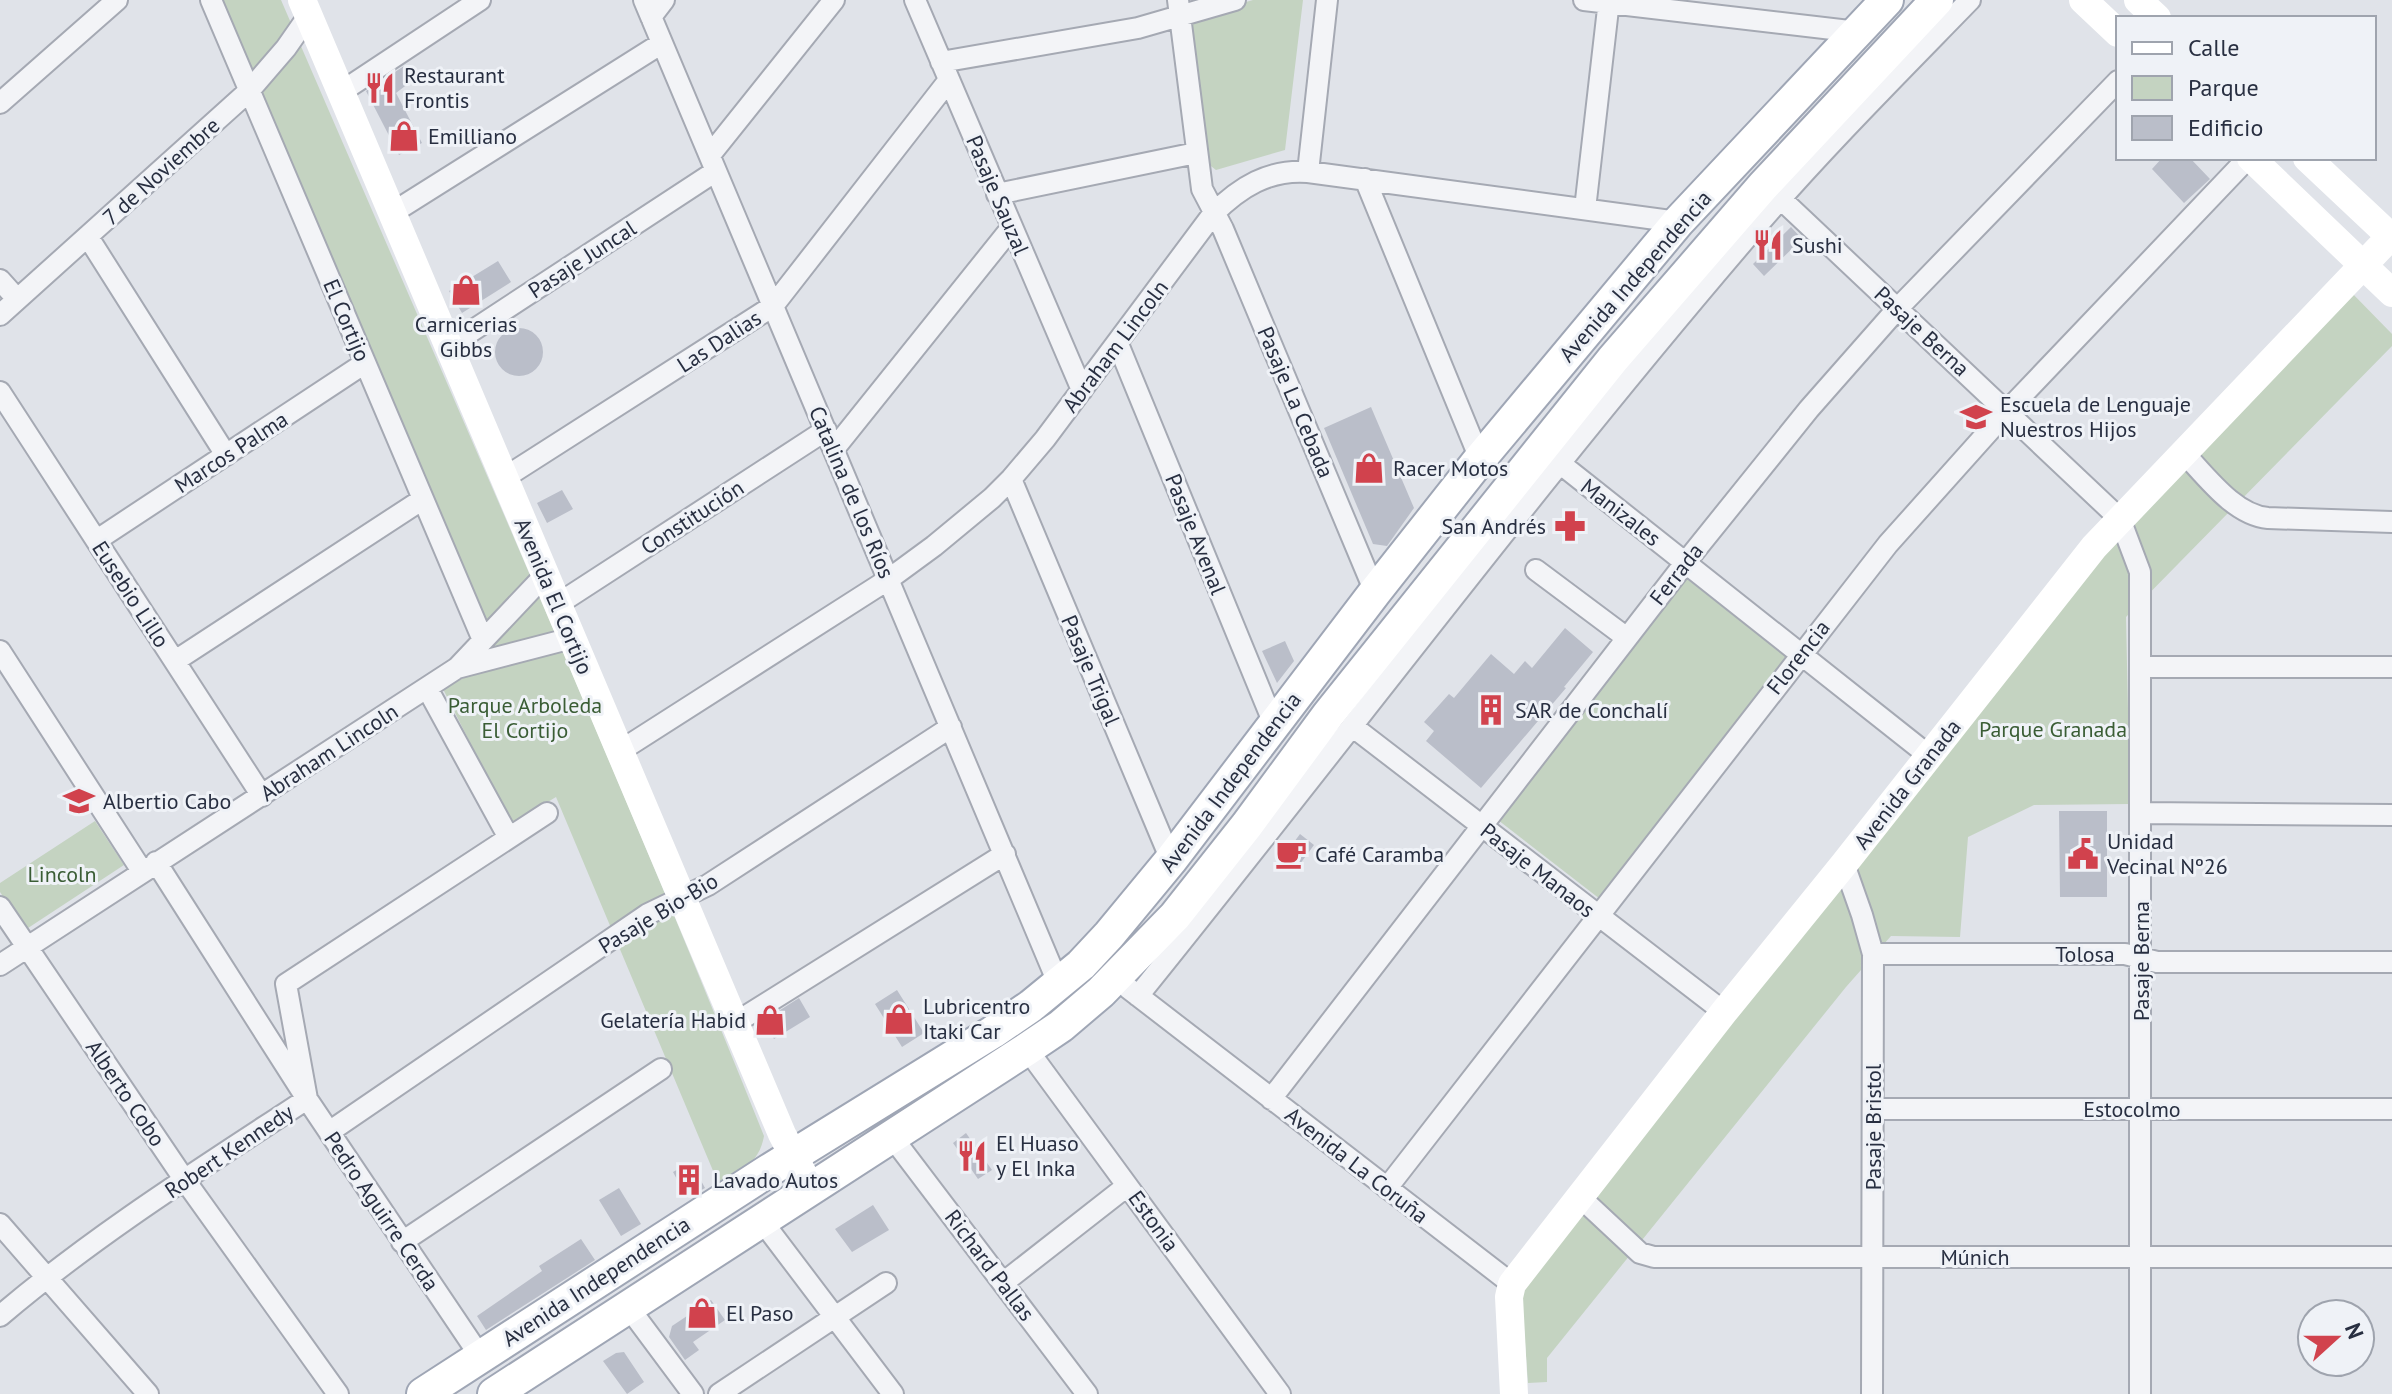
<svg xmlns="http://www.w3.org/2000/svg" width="2392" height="1394" viewBox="0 0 2392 1394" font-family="'PT Sans',sans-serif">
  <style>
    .green { fill: #c4d3c1 }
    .building { fill: #babec9 }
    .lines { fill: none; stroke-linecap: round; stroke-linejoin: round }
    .street-casing { stroke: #a5a9b3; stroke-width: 24 }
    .primary-casing { stroke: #9fa6b5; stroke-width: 36 }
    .street { stroke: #f3f4f7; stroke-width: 20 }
    .secondary { stroke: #fff; stroke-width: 28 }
    .primary { stroke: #fff; stroke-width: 32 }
    .labels { text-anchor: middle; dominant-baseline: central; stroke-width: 6; stroke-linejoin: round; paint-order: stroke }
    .poi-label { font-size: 22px; fill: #282f41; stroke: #eff2f7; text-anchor: start }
    .street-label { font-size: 22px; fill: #282f41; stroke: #eff2f7 }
    .park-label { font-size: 22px; fill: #3a5d35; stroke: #eff2f7 }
  </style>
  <rect width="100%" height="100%" fill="#e0e3e9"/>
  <path class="green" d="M220,0h61c163,378 330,754 483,1136 -5,28 -23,34 -45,49l-163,-388 -45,27 -68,-135 47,-25z
    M1253,0h50l-18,150 -69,20 -9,-7 -17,-145z
    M2350,291l42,43v12l-266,271 4,187 -96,1 -66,32 -8,100 -69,-1 -45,51 -299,371v24l-19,1 -7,-95 588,-748z
    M1686,578l101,79 -187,242 -102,-79z
    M95,821l29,44 -99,65 -25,-38v-9z"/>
  <path class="building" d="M404,66l9,14 -17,13 26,50 -23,12 -33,-64z
    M2162,158h28l20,21 -26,24 -32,-34z
    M1791,227l11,12 -38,37 -11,-12z
    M498,261l13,21 -49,31 -13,-22z
    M495 352a24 24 0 1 1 48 0a24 24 0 1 1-48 0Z
    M1371,407l43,101 -27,38 -14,-2 -49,-116z
    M562,490l11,19 -26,14 -10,-20z
    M1565,628l28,24 -29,35 2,1 -85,100 -55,-47 8,-10 -10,-9 25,-28 5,4 37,-44 23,20 11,-13 7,7z
    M1285,641l9,20 -17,22 -15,-32z
    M2059,811h48v86h-47z
    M1300,834l14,11 -17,23 -14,-11z
    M897,990l27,43 -22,14 -27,-43z
    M799,998l11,19 -36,22 -11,-18z
    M966,1133l26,37 -14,9 -25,-36z
    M691,1162l14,26 -18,10 -14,-26z
    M619,1188l22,36 -20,12 -22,-36z
    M873,1205l16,25 -37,22 -17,-23z
    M581,1239l14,21 -109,70 -9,-14 65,-45 -3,-5z
    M711,1300l14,20 -32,22 6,8 -14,10 -16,-23 3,-11z
    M624,1352l20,30 -17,12 -24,-33 13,-8z"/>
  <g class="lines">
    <defs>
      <path id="street" d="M211,0l272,640
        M644,0l415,985
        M915,0l167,390
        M1178,0l24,189 21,40 152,363
        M1584,0l274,32
        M651,17l13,-17
        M941,62l197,-34 97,-28
        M341,92l139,-92
        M0,103l117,-103
        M710,155l124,-155
        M1308,172l19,-172
        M1365,179l115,280
        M997,194l199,-41
        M1781,199l339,320 20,53v822
        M1585,209l24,-209
        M392,213l270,-170
        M88,237l138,218
        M0,280l17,19
        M0,315l249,-224 37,-43 23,-33
        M1118,344l156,380
        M449,346l267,-175
        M0,392l262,404
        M834,449l178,-222
        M2183,452c23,24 51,63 85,66l124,4
        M1552,457l376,298
        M504,478l269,-172 176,-226
        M1011,479l160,381
        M97,540l268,-177
        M1536,570l91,68
        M558,604l268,-174
        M0,651l142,220
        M175,661l248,-162
        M2141,667h251
        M457,668l115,-30
        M427,688l82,150
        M1352,726l372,286
        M620,751l269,-172 45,-33 58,-48 19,-19 34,-40 168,-225c27,-27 56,-45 95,-42l370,50
        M2141,813l251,2
        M156,862l151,237 173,257
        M1844,864l18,51 11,39 -1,440
        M0,907l184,272 154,215
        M1873,954h252l32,8h235
        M0,965l457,-297 88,-93
        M1128,988l384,296
        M1138,996c206,-255 403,-519 617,-768 68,-79 142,-153 215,-228
        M735,1023l270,-169
        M1027,1049l253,345
        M1271,1099l414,-536 124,-154 89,-101 220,-227
        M1873,1109h519
        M329,1132l319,-218 60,-29 243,-158
        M892,1137l195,257
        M1387,1188l501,-644 119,-133 241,-253
        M1580,1197l60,56 14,4h738
        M762,1221l131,173
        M0,1224l148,170
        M402,1242l259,-173
        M1003,1283l124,-97
        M629,1308l64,86
        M0,1316c95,-81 202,-148 307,-217l-21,-115 261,-171
        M719,1394l167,-111"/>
      <path id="primary" d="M423,1394l345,-223 225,-139 38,-26 50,-41 28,-30 62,-75 204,-268 105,-133 198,-237 209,-222
        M494,1394l533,-345 34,-23 40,-34 74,-76 72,-91 81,-110 285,-356 150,-173 174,-186"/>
    </defs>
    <use href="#street" class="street-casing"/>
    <use href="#primary" class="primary-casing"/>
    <use href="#street" class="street"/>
    <path class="secondary" d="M302,0l480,1134 29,55
      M2083,0l35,33
      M2138,0l19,18
      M2251,158l141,135
      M2307,158l85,80
      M1514,1394l-5,-97 3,-13 212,-272 120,-148 250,-317 298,-312"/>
    <use href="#primary" class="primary"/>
  </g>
  <defs>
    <symbol id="restaurant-bare" viewBox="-9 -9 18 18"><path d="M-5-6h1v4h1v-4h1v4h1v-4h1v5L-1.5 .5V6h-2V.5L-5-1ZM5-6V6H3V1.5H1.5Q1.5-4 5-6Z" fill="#d1424d" stroke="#eff2f7" stroke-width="2.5" paint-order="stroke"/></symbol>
    <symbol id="shop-bare" viewBox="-9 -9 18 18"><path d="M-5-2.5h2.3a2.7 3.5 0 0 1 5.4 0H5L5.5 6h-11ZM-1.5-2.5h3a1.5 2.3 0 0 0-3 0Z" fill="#d1424d" stroke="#eff2f7" stroke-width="2.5" paint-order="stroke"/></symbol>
    <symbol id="school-bare" viewBox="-9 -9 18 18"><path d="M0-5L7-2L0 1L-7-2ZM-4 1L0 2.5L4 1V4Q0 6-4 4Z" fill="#d1424d" stroke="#eff2f7" stroke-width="2.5" paint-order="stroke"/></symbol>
    <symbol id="pharmacy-bare" viewBox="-9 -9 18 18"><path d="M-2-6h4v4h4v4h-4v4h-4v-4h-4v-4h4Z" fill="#d1424d" stroke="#eff2f7" stroke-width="2.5" paint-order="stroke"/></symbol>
    <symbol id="building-bare" viewBox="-9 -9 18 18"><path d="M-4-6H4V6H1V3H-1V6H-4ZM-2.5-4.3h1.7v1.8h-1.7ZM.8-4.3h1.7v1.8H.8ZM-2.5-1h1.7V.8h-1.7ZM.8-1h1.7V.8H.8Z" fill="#d1424d" stroke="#eff2f7" stroke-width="2.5" paint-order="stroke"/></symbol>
    <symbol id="cafe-bare" viewBox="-9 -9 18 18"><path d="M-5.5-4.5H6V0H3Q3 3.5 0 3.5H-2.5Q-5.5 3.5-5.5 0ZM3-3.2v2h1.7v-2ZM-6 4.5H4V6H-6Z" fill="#d1424d" stroke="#eff2f7" stroke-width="2.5" paint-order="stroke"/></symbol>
    <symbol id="civic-bare" viewBox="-9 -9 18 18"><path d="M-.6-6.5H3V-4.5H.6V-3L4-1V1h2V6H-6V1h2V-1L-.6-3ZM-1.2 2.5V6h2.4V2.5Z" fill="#d1424d" stroke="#eff2f7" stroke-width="2.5" paint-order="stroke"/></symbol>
  </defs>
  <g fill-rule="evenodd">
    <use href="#restaurant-bare" x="358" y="66" width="44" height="44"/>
    <use href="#shop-bare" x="382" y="114" width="44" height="44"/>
    <use href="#restaurant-bare" x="1746" y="223" width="44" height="44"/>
    <use href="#shop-bare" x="444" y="268" width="44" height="44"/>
    <use href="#school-bare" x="1954" y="395" width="44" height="44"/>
    <use href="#shop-bare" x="1347" y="446" width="44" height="44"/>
    <use href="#pharmacy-bare" x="1548" y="504" width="44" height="44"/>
    <use href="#building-bare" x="1469" y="688" width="44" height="44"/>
    <use href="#school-bare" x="57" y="779" width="44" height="44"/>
    <use href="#cafe-bare" x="1269" y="832" width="44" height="44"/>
    <use href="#civic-bare" x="2061" y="832" width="44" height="44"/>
    <use href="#shop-bare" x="877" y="997" width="44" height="44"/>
    <use href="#shop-bare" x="748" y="998" width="44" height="44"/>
    <use href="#restaurant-bare" x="950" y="1134" width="44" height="44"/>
    <use href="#building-bare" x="667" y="1158" width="44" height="44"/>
    <use href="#shop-bare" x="680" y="1291" width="44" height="44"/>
  </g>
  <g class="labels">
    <g class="poi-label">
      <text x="404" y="75">Restaurant<tspan x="404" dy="25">Frontis</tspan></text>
      <text x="428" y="136">Emilliano</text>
      <text x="1792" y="245">Sushi</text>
      <text x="466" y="324" text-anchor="middle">Carnicerias<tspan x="466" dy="25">Gibbs</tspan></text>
      <text x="2000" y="404">Escuela de Lenguaje<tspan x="2000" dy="25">Nuestros Hijos</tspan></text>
      <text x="1393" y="468">Racer Motos</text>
      <text x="1546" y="526" text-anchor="end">San Andrés</text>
      <text x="1515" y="710">SAR de Conchalí</text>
      <text x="103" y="801">Albertio Cabo</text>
      <text x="2107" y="841">Unidad<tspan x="2107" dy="25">Vecinal Nº26</tspan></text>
      <text x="1315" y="854">Café Caramba</text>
      <text x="923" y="1006">Lubricentro<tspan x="923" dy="25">Itaki Car</tspan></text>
      <text x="746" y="1020" text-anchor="end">Gelatería Habid</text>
      <text x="996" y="1143">El Huaso<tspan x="996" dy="25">y El Inka</tspan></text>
      <text x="713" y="1180">Lavado Autos</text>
      <text x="726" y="1313">El Paso</text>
    </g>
    <g class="street-label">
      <text transform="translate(161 171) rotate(-42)">7 de Noviembre</text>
      <text transform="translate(998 195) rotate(67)">Pasaje Sauzal</text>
      <text transform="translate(582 259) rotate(-33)">Pasaje Juncal</text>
      <text transform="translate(1635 276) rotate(-49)">Avenida Independencia</text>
      <text transform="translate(347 320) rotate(67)">El Cortijo</text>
      <text transform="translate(1922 331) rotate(43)">Pasaje Berna</text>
      <text transform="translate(719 341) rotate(-33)">Las Dalias</text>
      <text transform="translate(1115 346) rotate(-53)">Abraham Lincoln</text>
      <text transform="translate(1296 402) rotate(67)">Pasaje La Cebada</text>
      <text transform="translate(231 452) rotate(-33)">Marcos Palma</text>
      <text transform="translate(852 492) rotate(67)">Catalina de los Ríos</text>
      <text transform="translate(1621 512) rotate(38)">Manizales</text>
      <text transform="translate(692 517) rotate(-33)">Constitución</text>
      <text transform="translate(1196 534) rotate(68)">Pasaje Avenal</text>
      <text transform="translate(1676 574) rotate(-52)">Ferrada</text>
      <text transform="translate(131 594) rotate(57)">Eusebio Lillo</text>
      <text transform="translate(554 596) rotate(67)">Avenida El Cortijo</text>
      <text transform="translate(1798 657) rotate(-52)">Florencia</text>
      <text transform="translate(1091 670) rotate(67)">Pasaje Trigal</text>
      <text transform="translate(329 752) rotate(-33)">Abraham Lincoln</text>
      <text transform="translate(1230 782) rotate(-53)">Avenida Independencia</text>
      <text transform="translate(1907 784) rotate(-52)">Avenida Granada</text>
      <text transform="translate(1538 870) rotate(38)">Pasaje Manaos</text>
      <text transform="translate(658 913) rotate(-31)">Pasaje Bio-Bio</text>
      <text x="2085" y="954">Tolosa</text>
      <text transform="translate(2141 961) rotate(-90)">Pasaje Berna</text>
      <text transform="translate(126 1093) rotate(56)">Alberto Cobo</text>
      <text x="2132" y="1109">Estocolmo</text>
      <text transform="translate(1873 1127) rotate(-90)">Pasaje Bristol</text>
      <text transform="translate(229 1151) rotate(-34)">Robert Kennedy</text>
      <text transform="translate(1357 1165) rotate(38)">Avenida La Coruña</text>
      <text transform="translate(382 1211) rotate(56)">Pedro Aguirre Cerda</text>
      <text transform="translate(1154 1221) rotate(54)">Estonia</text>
      <text x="1975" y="1257">Múnich</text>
      <text transform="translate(990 1265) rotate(53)">Richard Pallas</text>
      <text transform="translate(596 1281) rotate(-33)">Avenida Independencia</text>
    </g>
    <g class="park-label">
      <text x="525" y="705">Parque Arboleda<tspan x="525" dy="25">El Cortijo</tspan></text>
      <text x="2053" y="729">Parque Granada</text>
      <text x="62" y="874">Lincoln</text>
    </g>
  </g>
  <rect x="2116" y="16" width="260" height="144" fill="#eff2f7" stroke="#9fa4ae" stroke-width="2"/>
  <rect x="2132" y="42" width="40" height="12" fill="#ffffff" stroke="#9fa4ae" stroke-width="2"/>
  <text x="2188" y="56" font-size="24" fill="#282f41">Calle</text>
  <rect x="2132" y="76" width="40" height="24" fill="#c4d3c1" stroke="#9fa4ae" stroke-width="2"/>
  <text x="2188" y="96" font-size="24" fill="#282f41">Parque</text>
  <rect x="2132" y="116" width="40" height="24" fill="#babec9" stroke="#9fa4ae" stroke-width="2"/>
  <text x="2188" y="136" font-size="24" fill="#282f41">Edificio</text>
  <g transform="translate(2336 1338) rotate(69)"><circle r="38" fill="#eff2f7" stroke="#9fa4ae" stroke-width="2"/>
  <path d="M0-6L14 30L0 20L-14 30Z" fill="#d1424d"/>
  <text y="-12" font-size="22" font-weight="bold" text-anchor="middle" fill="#282f41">N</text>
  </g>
</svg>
